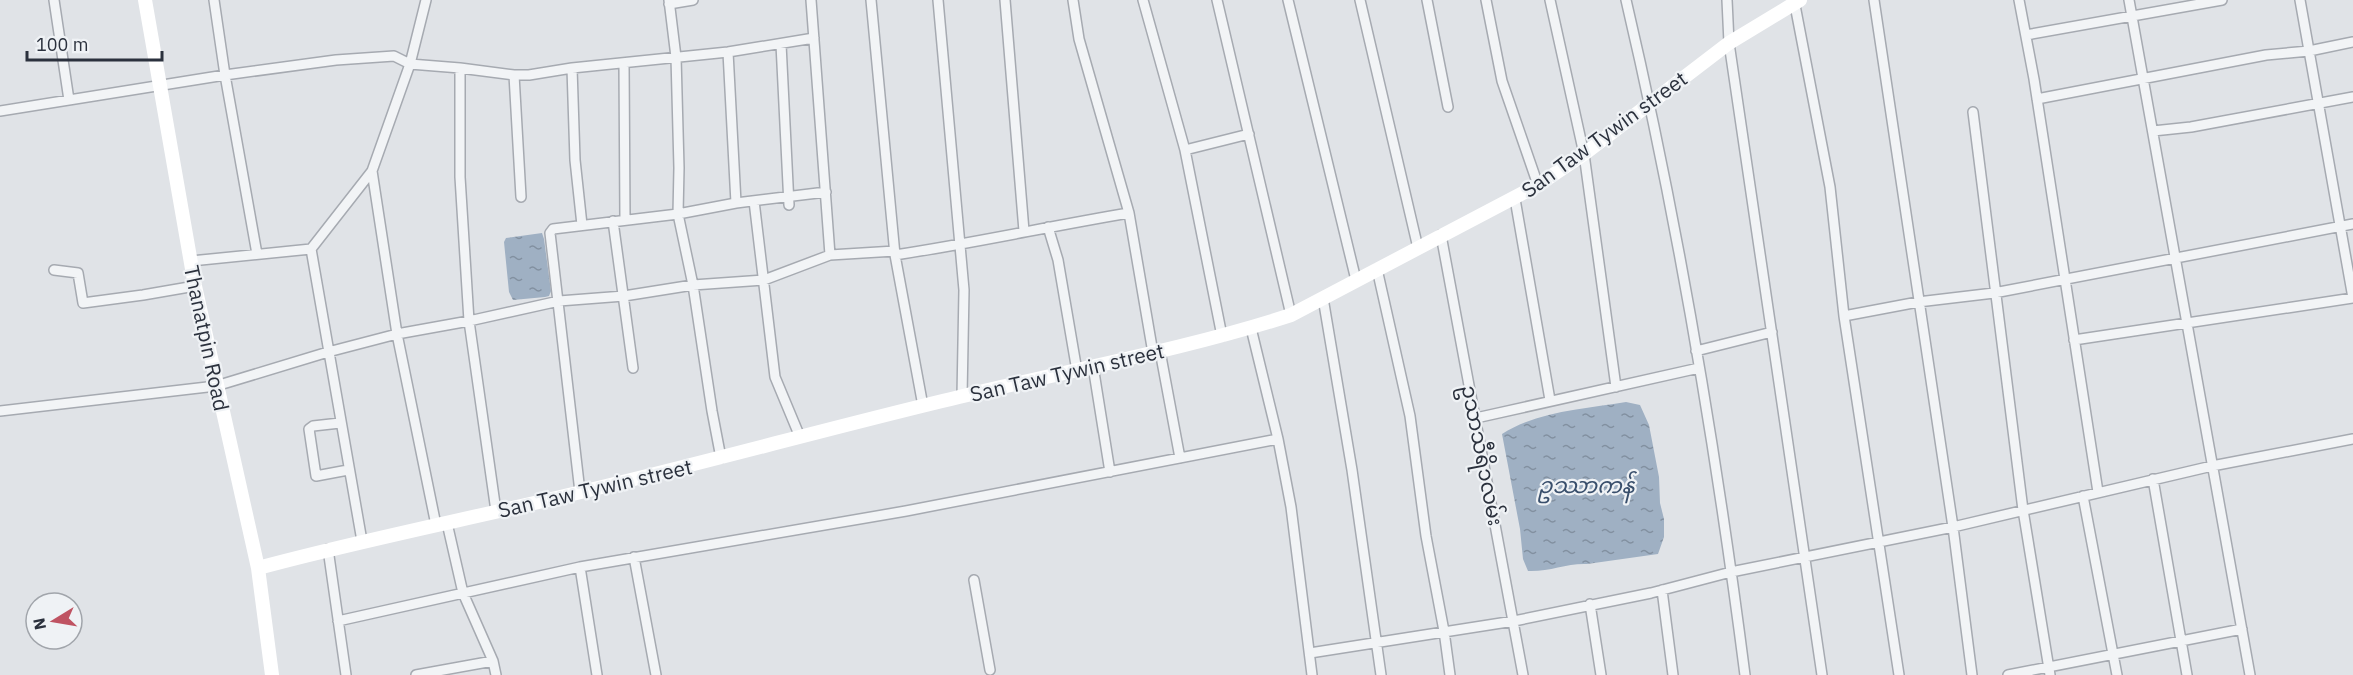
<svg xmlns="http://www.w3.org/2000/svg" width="2353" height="675" viewBox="0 0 2353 675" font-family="'IBM Plex Sans','Noto Sans Myanmar',sans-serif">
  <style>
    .water { fill: url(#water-ripples) }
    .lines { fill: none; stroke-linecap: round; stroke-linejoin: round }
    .street-casing { stroke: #a6aab1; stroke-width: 12 }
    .street { stroke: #f2f4f6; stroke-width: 9 }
    .secondary { stroke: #fff; stroke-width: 14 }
    .labels { text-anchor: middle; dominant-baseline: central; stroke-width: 4.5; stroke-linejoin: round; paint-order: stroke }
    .street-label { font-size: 21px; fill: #2b313d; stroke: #eff2f5 }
    .water-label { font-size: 22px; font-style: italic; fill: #394f6c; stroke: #eff2f5 }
  </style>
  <defs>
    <pattern id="water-ripples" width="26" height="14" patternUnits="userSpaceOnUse" patternTransform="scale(1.5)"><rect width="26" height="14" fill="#9fb0c3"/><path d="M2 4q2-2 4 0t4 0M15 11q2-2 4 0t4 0" fill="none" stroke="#8290a0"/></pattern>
  </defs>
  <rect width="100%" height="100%" fill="#e0e3e7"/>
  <path class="water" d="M542,233l2,6 7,52 -2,5 -4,1 -32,3 -4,-8 -5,-50 2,-4z
    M1626,402l14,3 9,20 10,52 1,26 4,16v18l-6,17 -71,10c-20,-1 -38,8 -59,7l-5,-12 -3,-30 -18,-95c35,-23 83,-25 124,-32z"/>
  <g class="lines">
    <defs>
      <path id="street" d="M54,0l15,100
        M214,0l11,75 32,179
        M669,0l7,57 3,111 -1,46 15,71 19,126 9,47
        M811,0l19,255
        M871,0l24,255 28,151
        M938,0l26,290 -2,106
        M1005,0l19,231
        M1073,0l6,39 50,174 24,140
        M1143,0l42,150 37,186
        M1217,0l74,315
        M1288,0l68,280
        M1360,0l58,248
        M1427,0l21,107
        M1486,0l16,81 36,104
        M1550,0l34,154 32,233
        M1626,0c52,222 90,449 119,675
        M1727,0l2,43 93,632
        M1794,0l36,187 14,129 55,359
        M1874,0l79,527 19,148
        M2019,0l15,79 64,413
        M2129,0l121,675
        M669,4l24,-4
        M2026,35l196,-35
        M781,44l8,161
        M728,52l8,151 90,-11
        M624,63l1,157
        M460,68l54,7h15l43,-7 156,-16 86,-14
        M572,68l3,92 7,65
        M514,75l7,122
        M2037,99l229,-44 43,-4 44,-9
        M0,111l225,-36 111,-15 58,-4 16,8 50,4v109l9,144 27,190
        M1973,112l50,398 27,165
        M2153,131l38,-4 162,-30
        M1185,150l64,-16
        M372,171l25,163 39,191
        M1515,199l35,201
        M754,201l21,176 25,60
        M613,221l20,147
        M1048,227l10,33 19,111
        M1441,235l82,440
        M895,255c79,-12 156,-29 234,-42
        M191,261l120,-12
        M1377,269l33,147 16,120 18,95 6,44
        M54,270l24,3 5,30 60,-8 52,-9
        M1323,298l29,172 29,205
        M1844,316l74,-14 76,-9 359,-69
        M1251,328l27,111 13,68 21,168
        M2074,340l279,-42 -53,-298
        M1160,351l20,107
        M1696,351l76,-19
        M1093,366l17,106
        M0,411l216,-25 112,-34 69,-18 72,-13 90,-20 65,-5 69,-11 71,-5 66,-25 65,-4
        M1476,418l223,-50
        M340,423l-27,3 -4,3 7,47 32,-6
        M2153,479l34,196
        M580,492l-30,-259 3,-4 125,-15 58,-11
        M2083,496l34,179
        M447,523l16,70 30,68 3,14
        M362,541l-51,-292 61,-78 38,-107 16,-64
        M328,549l18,126
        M634,557l22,118
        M580,567l17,108
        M974,580l16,90
        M1662,590l11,85
        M1590,604l11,71
        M338,621l242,-54 326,-56 372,-72
        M1310,653l204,-32 137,-28 80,-21 222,-45 259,-61 141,-27
        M416,675l77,-14
        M2008,675l234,-46"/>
    </defs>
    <use href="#street" class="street-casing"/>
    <use href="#street" class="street"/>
    <path class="secondary" d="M145,0l50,286 63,282 14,107
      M258,568c107,-29 216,-50 323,-76 127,-30 252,-65 378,-95 111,-27 224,-47 332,-82l247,-130 46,-31 145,-111 71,-43"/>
  </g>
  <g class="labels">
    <g class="street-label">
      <text transform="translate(1604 134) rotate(-36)">San Taw Tywin street</text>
      <text transform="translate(207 338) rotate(78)">Thanatpin Road</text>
      <text transform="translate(1067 372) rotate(-13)">San Taw Tywin street</text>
      <text transform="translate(1483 455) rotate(79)">ဥသာသီရိ၁လမ်း</text>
      <text transform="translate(595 488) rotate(-13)">San Taw Tywin street</text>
    </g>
    <g class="water-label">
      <text x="1586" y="484">ဥဿာကန်</text>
    </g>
  </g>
  <g transform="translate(54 621) rotate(259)"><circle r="28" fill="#eff2f5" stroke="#a1a5ab" stroke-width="1.5"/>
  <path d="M0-4.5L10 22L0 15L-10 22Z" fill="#bf5362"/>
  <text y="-9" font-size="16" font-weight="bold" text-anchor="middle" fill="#2b313d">N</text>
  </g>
  <path d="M27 51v9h135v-9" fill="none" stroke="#2b313d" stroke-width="3"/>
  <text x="36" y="51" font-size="18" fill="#2b313d" stroke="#eff2f5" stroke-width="4.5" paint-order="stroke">100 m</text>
</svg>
